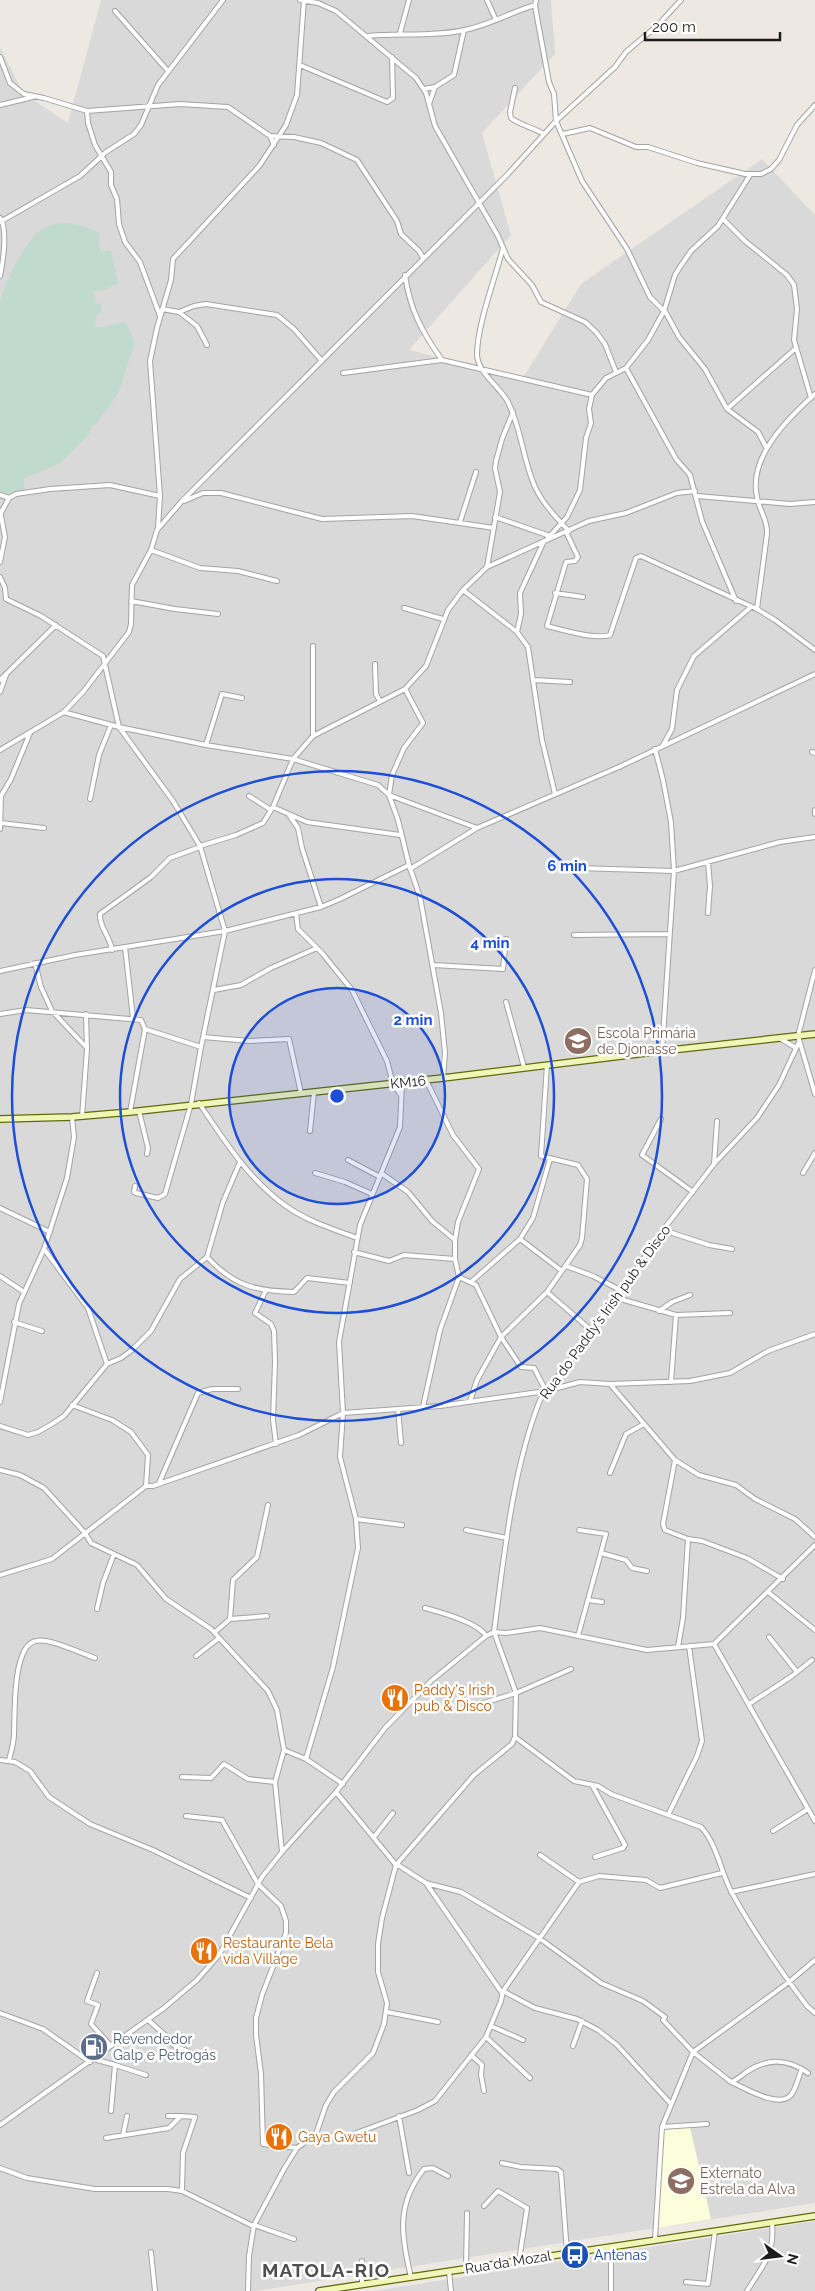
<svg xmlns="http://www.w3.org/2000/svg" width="815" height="2291" viewBox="0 0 815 2291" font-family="Raleway,sans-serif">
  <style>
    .residential { fill: #dad9d9 }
    .education { fill: #fcfddb }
    .wetland { fill: #c0dace }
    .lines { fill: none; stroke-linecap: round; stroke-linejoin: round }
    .street-casing { stroke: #a3a3a3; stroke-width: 6 }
    .secondary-casing { stroke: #5e6b0b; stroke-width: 8 }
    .street { stroke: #fff; stroke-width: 4 }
    .secondary { stroke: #f1f5b8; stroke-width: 5.5 }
    .ring { fill: none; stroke: #1d4ed8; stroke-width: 2.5 }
    .labels { text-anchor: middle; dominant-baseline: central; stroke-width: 5; stroke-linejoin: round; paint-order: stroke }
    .education-label { font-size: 14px; fill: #785e54; stroke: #fff; text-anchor: start }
    .street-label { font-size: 14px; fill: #1c1c1c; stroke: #fff }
    .food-label { font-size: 14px; fill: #c56008; stroke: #fff; text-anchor: start }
    .service-label { font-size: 14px; fill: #4e5e75; stroke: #fff; text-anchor: start }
    .transit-label { font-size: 14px; fill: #164399; stroke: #fff; text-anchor: start }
    .district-label { font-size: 19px; font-weight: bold; letter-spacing: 1px; fill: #4f4f4f; stroke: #fff }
    .centre { fill: #1d4ed8; stroke: #fff; stroke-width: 2.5 }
    .ring-label { font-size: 15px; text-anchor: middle; font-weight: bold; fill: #1d4ed8; stroke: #fff; stroke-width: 5; stroke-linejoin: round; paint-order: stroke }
  </style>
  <rect width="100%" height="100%" fill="#ede9e2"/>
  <path class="residential" d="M101,0h450l4,54 -73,79 29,102 -102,115 114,28 58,-94 181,-125 53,56v1988l-559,88h-256v-2244l23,46 45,30z
    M815,2221v70h-441z"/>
  <path class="education" d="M690,2127l21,92 -54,9 5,-96 2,-2z"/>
  <path class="wetland" d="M67,223l14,2 18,8 1,19 11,-2 7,33 -14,7 -10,1 1,12 6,1v9h-3l-4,12 4,3 28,-6 8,20 -1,6 -15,46 -22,30 -5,3 -2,7 -30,30 -36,15 2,11 -12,5 -13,-1v-190c4,-21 27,-69 47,-78 6,-3 14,-2 20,-3z"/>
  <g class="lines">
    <defs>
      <path id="street" d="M300,0l18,3 18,8 80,67 10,15 9,33 63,110 10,23 24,26 9,17 44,20 11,10 9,12 11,28
        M487,0l9,20
        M536,0l-1,6 14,76 5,12 2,27 26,60 45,68 23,48 16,16 13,24 26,32 22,40 31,23 8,15
        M115,11l53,60
        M400,33l9,-33
        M368,36c33,-3 65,1 97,-6 25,-5 46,-18 70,-25
        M0,57l10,26 14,11 20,4 43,13 93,-7 48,3 42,29 4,9
        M300,65l87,37 6,-4 -1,-41
        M515,88l-5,24 1,6c7,6 23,10 33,16
        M424,89l11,-2 19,-12 10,-45
        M429,104l6,-17
        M0,105l33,-8
        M87,111l1,12 7,22 16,27v13l6,14 2,25 6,18 15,20 20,54
        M563,134l27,-6 46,19h12l49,16 48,11h16l10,-5 8,-9 18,-35 18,-20
        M270,136l24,1 27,6 36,17 40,61 4,13 18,17 4,7
        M0,218c8,11 3,44 0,58
        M723,219l22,22 42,34 7,10 3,24 -3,31 17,58
        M0,222l80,-46 26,-24 28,-18 7,-9 17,-40 65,-85
        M503,248c-8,31 -26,77 -26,107 1,18 23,32 31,47 14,28 15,60 28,87 8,16 20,29 33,42
        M405,275c5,35 17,57 37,85
        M162,309l17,3 15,-6 12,-2 71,11 17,14 28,32
        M179,312l18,14 10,19
        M626,368l50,91 14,16 12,46 34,80
        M343,373l99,-13 150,35
        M727,409l69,-61
        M0,495l9,3
        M697,496l93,8 25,-2
        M184,501l19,-8h18l101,26 90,-3 82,12
        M1,513l8,-15 7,-4 34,-5 60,-4 50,11
        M495,517l55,19
        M460,522l16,-50
        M158,528l2,-32 -10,-135 7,-33 14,-48 2,-21 87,-94 26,-40 11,-30 7,-95
        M566,532l12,25 -3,4 -9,1 -19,64c16,4 49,14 63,9l26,-77 5,-2 116,53 18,11 40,30
        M547,539l20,-22 13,-27 6,-52 5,-15 -2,-14 3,-14 14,-17 20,-10 22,-28 16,-29 11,-36 5,-8 11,-16 27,-25 32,-51
        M544,541l-24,52 1,21 -4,18 11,15 14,93 13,54
        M151,550l49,18 38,3 39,10
        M0,562l5,-25 -5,-26
        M487,567l13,-75 -5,-24 1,-7 6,-22 11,-27
        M0,577l5,11 1,11 35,17 62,40 16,71
        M463,590l54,42
        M555,593l28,4
        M131,601l44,8 43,5
        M404,608l39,11
        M757,609l10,-75c1,-15 -8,-23 -10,-37 -9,-40 31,-79 58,-103
        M375,664l1,30 4,7
        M0,680l56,-55
        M533,680l37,2
        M405,689l18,34 -19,25 -12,27 -3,20 9,25 11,45 11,32 21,116 4,40 -2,25
        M0,692l6,-17
        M63,712l56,15 54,74 27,45 25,85 -24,116 -10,57 -26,90 -7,4 -22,-5 -2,-1 1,-6
        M119,727l87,18 87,14 85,26 11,10 88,33
        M313,736v-90
        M206,745l16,-51 20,4
        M663,745l9,-16 5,-39 17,-34 57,-49
        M655,749l8,31 8,42 3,49 -12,180
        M0,750l64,-38 19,-20 46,-60 2,-8 1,-39 19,-35 6,-20 25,-29 326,-327 48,-53 59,-54 11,-15 32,-27 23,-25
        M812,752l3,1
        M249,796l22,14
        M90,799l9,-44 12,-30
        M273,807l34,15 93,13
        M815,810v4
        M1,823l43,5
        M0,829l1,-33 10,-17 19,-46
        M200,846l36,-11 27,-12 10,-16 20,-48 20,-23 92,-47 21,-23 22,-56 15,-20 24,-23 102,-46 37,-8 51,-20 18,-2
        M578,868l96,3 106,-29 35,-5
        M410,869l67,-41 142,-61 196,-93
        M321,907l19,-8 69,-34
        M708,913l2,-27 -2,-24
        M296,914l2,15 24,24 30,37 35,71 6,23 8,11
        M574,935l94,-1
        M125,947l8,71
        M112,950c-2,-14 -13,-23 -12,-36l51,-37 19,-19 30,-11
        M35,963l6,24 11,24 35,37
        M433,965l70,4 3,-30
        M815,970l-17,66 17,58
        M0,971l75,-16 150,-24 96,-24 -19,-59 -4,-20 -9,-13
        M214,990l27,-5 30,-17 46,-20
        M506,1002l18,65
        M0,1014l26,-4 115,10 4,9 -15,83
        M145,1029l56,18
        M203,1037l46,4 40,-2 12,54
        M781,1039l15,9
        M547,1065l-6,91 37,9 9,14 -5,59 -2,7 -33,47 44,38
        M199,1103c25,37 50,77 87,103 21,15 47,23 71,32
        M139,1111l9,37 -1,6
        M82,1117l5,-68 -1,-35
        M661,1119l-19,36 51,37
        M310,1131l4,-39
        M550,1159l-17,59 -13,21 42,32
        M348,1160l32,17
        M714,1164l3,-43
        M315,1173l30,9 27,12
        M381,1173l27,19 24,29 23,19
        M803,1173l12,-20
        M0,1208l50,24
        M663,1230l46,15 23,4
        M44,1249l44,59 19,56
        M354,1252l35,9 15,-6 51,4
        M207,1257c27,29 48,34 87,35l13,-14 43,5
        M566,1266l27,10 29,15
        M0,1276l24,16
        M459,1277l17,8 25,52 20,30 13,1 12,23
        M471,1282l49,-43
        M266,1290l-11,23 16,11 3,7 1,31 -2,58 3,24
        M617,1298l59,17 54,-2
        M659,1311l13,-9 18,-7
        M14,1322l28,9
        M671,1382l5,-67
        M610,1384l65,76 24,15 37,10 19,14 40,20 20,18
        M470,1401l7,-21 24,-43 46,-45
        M0,1402l19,-98 25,-55 23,-71 7,-41 -2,-20
        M72,1405l40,15 19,12 17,23 -2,31
        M423,1407l17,-77 19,-53 -4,-18v-19l3,-18 21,-53 -26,-34 -27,-55
        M398,1409l3,34
        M0,1426l28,9 10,-3 14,-8 12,-8 43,-52 14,-6 11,-8 19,-19 29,-52 27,-22 16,-55 17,-40
        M675,1460l-12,64 2,6 23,9 14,2 45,17 36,21
        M0,1470l20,5 24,13 41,45 6,10 46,22 29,34 45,30 57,62 9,19 7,40 -9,32 7,70
        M610,1473l16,-39 18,-10
        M159,1483l39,-90 14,-4h26
        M356,1519l46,6
        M466,1530l41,8
        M601,1553l25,7 6,8 15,3
        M0,1575l52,-16 94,-73h7l146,-51 44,-22 97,-7 106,-15 34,-9 30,2 80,-3 40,-8 38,-22 47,-17
        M768,1592l47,38
        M588,1600l14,2
        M425,1608c15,4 54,15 61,28
        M97,1609l6,-26 11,-29
        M230,1619l37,-3
        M215,1632l15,-13 3,-39 24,-23 11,-52
        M578,1636l28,-102 -27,-4
        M769,1637l28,35
        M714,1644l101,177
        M678,1647l5,-29 5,-79
        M196,1656l23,-18
        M749,1704l43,-28 20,-16
        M467,1708l49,-15 55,-24
        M515,1737l59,44 24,5 13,8 90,33c16,17 20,46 31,66 22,40 48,77 75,113l8,7
        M284,1750l22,9 37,25
        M306,1759l27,-92 25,-119 -2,-29 -16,-62 3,-44 -4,-71 21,-117 40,-98 2,-44
        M0,1760l15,2 15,9 19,26 41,27 63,26 98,48
        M9,1760c2,-8 5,-17 5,-26 1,-19 -2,-89 22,-93 14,-3 44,12 59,17
        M182,1777l29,1 13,-14 24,15 27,3
        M592,1785l33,60 -2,3 -28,9
        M336,1792l60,73
        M668,1815l29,-59 5,-15 -13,-95
        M186,1816l36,4 36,64 23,22 5,15v12l-24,62 -6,23v17l5,39 2,70 34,4
        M773,1831l35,-22
        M374,1837l19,-24
        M540,1855l39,27
        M398,1865l28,18 35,9 78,46 62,45 42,18 22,16 -2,3 30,32 38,30c6,-2 11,-7 17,-11 20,-13 41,-12 60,2
        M426,1883l76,110
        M731,1892l84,-18
        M97,1973l-10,28 11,4 -7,19 20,22
        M503,1991l32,17 42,11 21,11 19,15 54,59
        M387,2012l51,10
        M0,2013l43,16 47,33
        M148,2020l25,22v3l23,10
        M491,2026l32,14
        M486,2037l44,41
        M573,2046l9,-25
        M471,2055l11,10 -1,10 3,16
        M94,2059l21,6 -4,46
        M115,2065l31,10
        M731,2082c14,6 48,27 60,13 6,-8 7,-18 11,-26
        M168,2116h13
        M399,2116l10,57
        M0,2125l164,-117 33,-28 22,-25 43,-78 20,-25 54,-60 49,-64 46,-47 55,-45 8,-4c10,-75 18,-161 46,-232l82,-109 41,-61 51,-66 43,-46 22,-33 20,-43
        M662,2127l45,-3
        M316,2134l27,4 75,-28 17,-9 51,-64 15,-36 2,-10 76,-109 20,-6 47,4 14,8 62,-15
        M123,2135l4,-19
        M106,2138l63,-10 12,-12 14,1 -12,36 -1,38
        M502,2163l19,4 36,2 4,3 6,81
        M0,2168l27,10 68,11h73l14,2 71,35
        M484,2206l14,-15 29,17 -8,53
        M254,2225l40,14
        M655,2239l7,-112 31,-75 96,-70 26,-22
        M611,2247v44
        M151,2252l4,39
        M362,2261v23
        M466,2269l1,-56
        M449,2271l2,20
        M411,2277c-10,-41 -15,-73 13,-108l9,-1 15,8
        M686,2282l22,2 7,-53
        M248,2291l1,-35 5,-31 30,-56 13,-21 19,-14 10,-29 8,-13 39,-39 11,-29 3,-21 -9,-31v-28l4,-26 14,-53 78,-90 38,-31 3,-7 1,-44 -22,-61 12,1 34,-5 107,22 67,-6 101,-99
        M747,2291c16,-26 28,-37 25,-68"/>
      <path id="secondary" d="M0,1119l72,-2 58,-5 313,-34 219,-27 153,-17
        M319,2291l496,-75"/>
    </defs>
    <use href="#street" class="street-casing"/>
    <use href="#secondary" class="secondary-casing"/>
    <use href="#street" class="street"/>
    <use href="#secondary" class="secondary"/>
  </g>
  <circle cx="337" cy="1096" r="108" fill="#1d4ed8" fill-opacity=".12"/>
  <g class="ring">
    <circle cx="337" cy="1096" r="108"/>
    <circle cx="337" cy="1096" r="217"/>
    <circle cx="337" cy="1096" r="325"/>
  </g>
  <defs>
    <symbol id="school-disc" viewBox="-11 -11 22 22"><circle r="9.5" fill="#8d6e63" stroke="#fff"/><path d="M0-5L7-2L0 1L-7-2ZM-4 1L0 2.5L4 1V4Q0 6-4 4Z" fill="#fff"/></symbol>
    <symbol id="restaurant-disc" viewBox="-11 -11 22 22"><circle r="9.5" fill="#e8710a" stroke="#fff"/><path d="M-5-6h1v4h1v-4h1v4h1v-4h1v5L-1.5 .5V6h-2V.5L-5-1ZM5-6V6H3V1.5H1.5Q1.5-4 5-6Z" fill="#fff"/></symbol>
    <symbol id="fuel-disc" viewBox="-11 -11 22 22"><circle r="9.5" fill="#5c6f8a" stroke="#fff"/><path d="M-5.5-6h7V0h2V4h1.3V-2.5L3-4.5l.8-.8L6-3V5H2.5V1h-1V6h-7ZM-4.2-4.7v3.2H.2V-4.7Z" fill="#fff"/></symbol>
    <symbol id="university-disc" viewBox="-11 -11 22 22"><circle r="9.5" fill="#8d6e63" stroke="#fff"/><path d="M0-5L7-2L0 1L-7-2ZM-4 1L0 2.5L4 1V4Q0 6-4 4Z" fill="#fff"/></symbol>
    <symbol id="bus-disc" viewBox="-11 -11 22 22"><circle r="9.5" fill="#1a4fb4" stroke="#fff"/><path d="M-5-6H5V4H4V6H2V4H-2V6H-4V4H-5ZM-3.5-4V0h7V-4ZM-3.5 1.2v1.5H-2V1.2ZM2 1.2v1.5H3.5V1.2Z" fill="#fff"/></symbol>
  </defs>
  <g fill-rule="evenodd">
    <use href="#school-disc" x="562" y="1025" width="32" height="32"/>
    <use href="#restaurant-disc" x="379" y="1682" width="32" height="32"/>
    <use href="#restaurant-disc" x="188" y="1935" width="32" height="32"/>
    <use href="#fuel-disc" x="78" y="2031" width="32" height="32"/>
    <use href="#restaurant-disc" x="263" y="2121" width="32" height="32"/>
    <use href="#university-disc" x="665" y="2165" width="32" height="32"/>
    <use href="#bus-disc" x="559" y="2239" width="32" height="32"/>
  </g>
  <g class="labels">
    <g class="education-label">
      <text x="597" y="1033">Escola Primária<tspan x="597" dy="16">de Djonasse</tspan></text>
      <text x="700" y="2173">Externato<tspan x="700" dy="16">Estrela da Alva</tspan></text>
    </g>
    <g class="street-label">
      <text transform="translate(408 1082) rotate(-6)">KM16</text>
      <text transform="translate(605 1312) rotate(-54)">Rua do Paddy's Irish pub &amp; Disco</text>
      <text transform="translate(508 2262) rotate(-9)">Rua da Mozal</text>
    </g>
    <g class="food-label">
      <text x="414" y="1690">Paddy's Irish<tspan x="414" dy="16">pub &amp; Disco</tspan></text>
      <text x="223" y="1943">Restaurante Bela<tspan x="223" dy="16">vida Village</tspan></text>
      <text x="298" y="2137">Gaya Gwetu</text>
    </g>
    <g class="service-label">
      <text x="113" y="2039">Revendedor<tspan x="113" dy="16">Galp e Petrogás</tspan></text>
    </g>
    <g class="transit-label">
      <text x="594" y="2255">Antenas</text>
    </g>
    <g class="district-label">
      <text x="326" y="2270">MATOLA-RIO</text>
    </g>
  </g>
  <circle cx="337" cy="1096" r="8" class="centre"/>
  <g class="ring-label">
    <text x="567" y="871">6 min</text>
    <text x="490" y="948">4 min</text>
    <text x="413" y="1025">2 min</text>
  </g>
  <g transform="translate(780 2256) rotate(104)" stroke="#ffffff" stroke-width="4" paint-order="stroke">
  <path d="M0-4L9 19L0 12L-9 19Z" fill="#1c1c1c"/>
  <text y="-8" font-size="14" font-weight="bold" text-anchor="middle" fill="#1c1c1c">N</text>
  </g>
  <path d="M645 32v8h135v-8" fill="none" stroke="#1c1c1c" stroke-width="2.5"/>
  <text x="652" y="32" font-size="15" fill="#1c1c1c" stroke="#ffffff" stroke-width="4" paint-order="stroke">200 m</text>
</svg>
